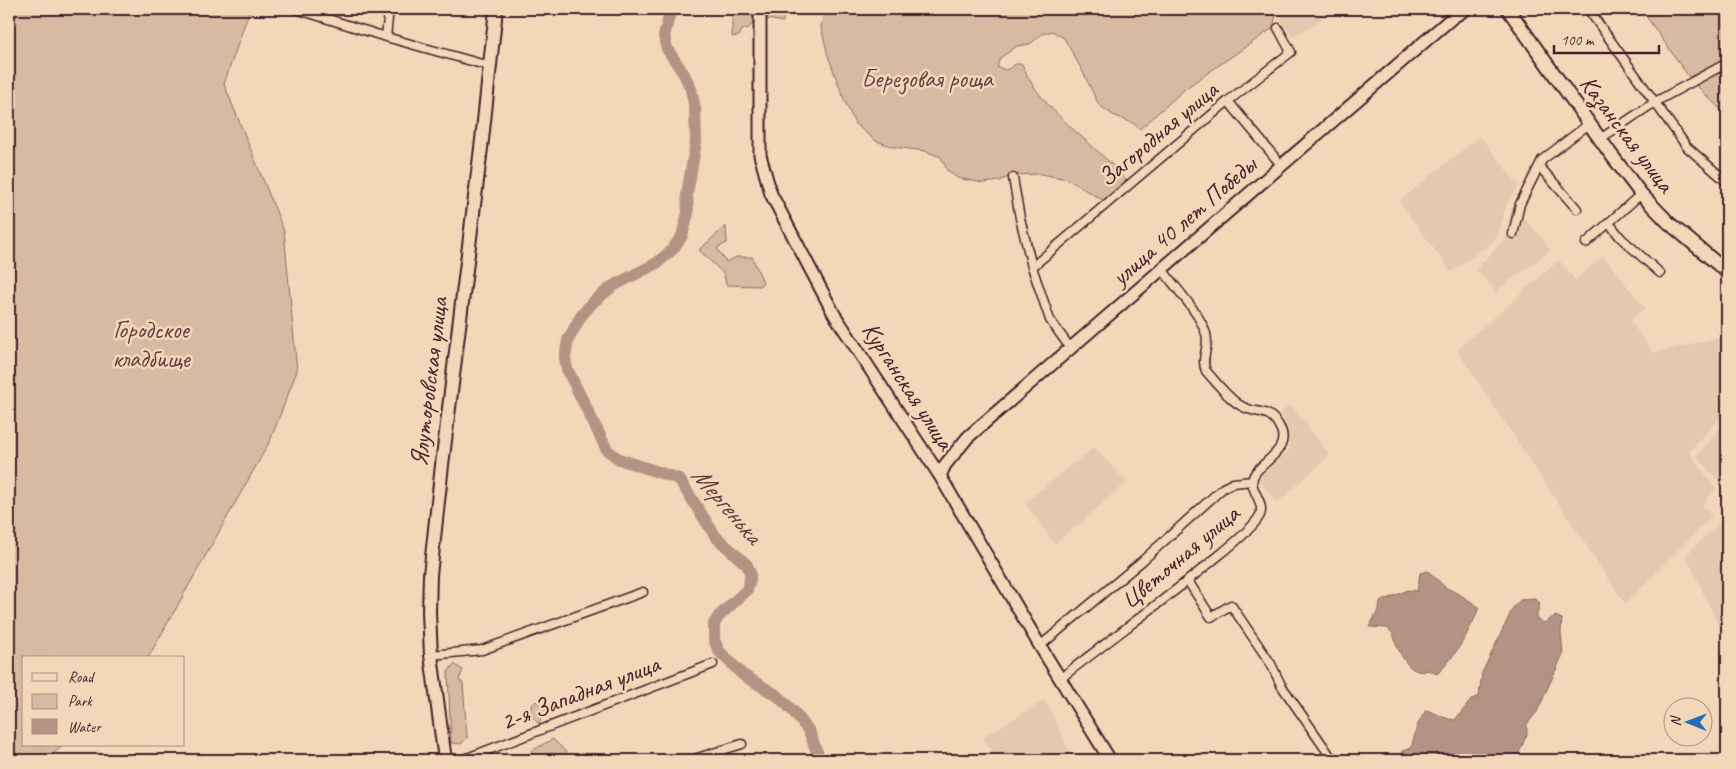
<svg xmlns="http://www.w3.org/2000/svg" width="1736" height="769" viewBox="0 0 1736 769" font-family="Caveat,sans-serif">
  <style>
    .built { fill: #e4c9ae }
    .green { fill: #d7baa1; stroke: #906c66 }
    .water { fill: #b59384; stroke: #8a6560 }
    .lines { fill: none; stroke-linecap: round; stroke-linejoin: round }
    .river { stroke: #b59384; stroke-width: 12 }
    .street-casing { stroke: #4a1f2b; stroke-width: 11 }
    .secondary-casing { stroke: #4a1f2b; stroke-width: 15 }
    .primary-casing { stroke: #4a1f2b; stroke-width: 16 }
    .street { stroke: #f2d8b9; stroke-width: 8 }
    .secondary { stroke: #f2d8b9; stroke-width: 11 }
    .primary { stroke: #f2d8b9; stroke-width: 12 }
    .labels { text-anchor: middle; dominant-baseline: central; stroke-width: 5; stroke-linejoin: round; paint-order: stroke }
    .park-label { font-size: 25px; fill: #663e43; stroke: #f2d8b9 }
    .street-label { font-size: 25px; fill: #4a1f2b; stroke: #f2d8b9 }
    .water-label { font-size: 26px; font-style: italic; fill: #653c41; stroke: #f2d8b9 }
  </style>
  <rect width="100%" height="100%" fill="#f2d8b9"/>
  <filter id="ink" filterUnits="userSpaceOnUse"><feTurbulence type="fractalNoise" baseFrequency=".02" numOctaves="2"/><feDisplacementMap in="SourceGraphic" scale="10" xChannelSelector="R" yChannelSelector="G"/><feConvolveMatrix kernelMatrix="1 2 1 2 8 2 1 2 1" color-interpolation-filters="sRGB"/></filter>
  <g filter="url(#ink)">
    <path class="built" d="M1272,9h63l-42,29z
      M1480,136l39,50 -11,15 -13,39 -44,32 -52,-71z
      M1512,206l27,28 12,16 -55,42 -20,-23 29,-30z
      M1603,256l42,52 -15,13 24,32 73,-17v74l-38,42 27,37 -14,16 10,11 -87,88 -168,-254 102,-90 16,20z
      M1290,405l40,50 -53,48 -20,-24 33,-30 -9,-37z
      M1727,421v69l-31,-34z
      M1094,447l33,35 -72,62 -30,-41z
      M1727,515v130l-41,-90z
      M1045,700l29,60h-78l-13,-23z"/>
    <path class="green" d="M9,9h241l-26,75 60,147 13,140 -27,70 -122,217h-124v87h40l-19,15h-36z
      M732,9h25l3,5 -11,14 -7,2 -3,6 -7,1z
      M763,9h20v13l-21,-4z
      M825,9h447l4,6 -3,13 -87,60 -46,41 -7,-6 -20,-8 -14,-10 -17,-35 -18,-32 -12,-7 -10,3 -12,10 -13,2 -17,12 -3,9 9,3 10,-6h6c14,38 56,68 84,95 8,6 14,15 21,23l-23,19 -37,-22 -26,-5 -29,1 -12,6 -17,2 -26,-5 -10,-8 -6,-13 -16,-6 -31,-4 -18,-6 -21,-17 -11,-25 -16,-43 -7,-29z
      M1641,9h86v50l-38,18z
      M1727,68v48l-32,-32z
      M726,226l1,17 -10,5 9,14 10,-5h16l11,25 -3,4 -34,-1 -2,-11 -25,-24z
      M454,664l9,6 -4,10 4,3 4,55 -6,6 -10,-1 -3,-71z
      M536,701l13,11 -7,4 -3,8 -9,-9 1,-9z
      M553,739l13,13 -1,8h-33l-1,-9z"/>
    <path class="water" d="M1428,571l17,16 19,10 15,10c-7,21 -25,52 -42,67l-9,-4c-16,7 -26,-12 -31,-24 -2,-4 -2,-9 -4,-12 -1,-2 -4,-4 -6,-6l-18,-1 10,-18 1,-7 28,-12 9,1 3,-18z
      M1535,599l5,4 -4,16 8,4 11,-7 7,3 -1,13 2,22 -26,58 -10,12v10l-11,26h-118l4,-9 9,-3 7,-24 8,-14c11,3 18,9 29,10l17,-21 7,-3 3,-23 31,-65 7,-8z"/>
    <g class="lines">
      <path class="river" d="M671,9l-7,27 3,13 17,25 7,15 4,20 1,33 -9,52 1,19 -6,23 -10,14 -15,13 -44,23 -20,16 -12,14 -13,24 -3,18 2,11 40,81 12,9 60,20 37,58 31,28 3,8v7l-3,10 -28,26 -5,8v16l5,11 24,24 35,21 15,15 16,20 11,29"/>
      <defs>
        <path id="street" d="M296,9l90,28 103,29
          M1588,9l99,138 40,35
          M386,37l3,-28
          M1228,101l54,65
          M1600,139l55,-37 72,-39
          M1539,166l38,43
          M1013,178l7,40 12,49 18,53 21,29
          M1609,223l12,15 39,35
          M1513,234l7,-30 22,-44 47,-36
          M1586,243l55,-49
          M1032,267l196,-166 63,-49 -13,-24
          M1188,581l23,36 20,-12 40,59 10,21 52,75
          M1040,646l102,-85 81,-73 10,-5 19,-2
          M431,655l51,-5 161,-58
          M1061,678c51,-40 105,-79 156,-121 10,-8 38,-31 43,-42 6,-15 -16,-28 -4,-43 11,-13 36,-25 23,-46 -11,-20 -24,-10 -41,-22 -12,-8 -22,-22 -32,-33 -6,-13 4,-24 0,-37 -6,-21 -30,-45 -43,-64
          M462,760l251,-96
          M691,760l51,-16"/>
        <path id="secondary" d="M760,9v146l11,39 63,120 106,162 100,170 70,114
          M940,476l5,-11 23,-28 485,-420 13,-8"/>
        <path id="primary" d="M1508,9l102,144 31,41 28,29 58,49
          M445,760l-14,-105 -2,-43 1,-37 12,-110 40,-325 14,-131"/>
      </defs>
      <use href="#street" class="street-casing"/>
      <use href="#secondary" class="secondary-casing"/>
      <use href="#primary" class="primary-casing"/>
      <use href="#street" class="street"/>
      <use href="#secondary" class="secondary"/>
      <use href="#primary" class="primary"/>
    </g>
  </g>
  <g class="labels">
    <g class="park-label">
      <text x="927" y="79">Березовая роща</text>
      <text x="151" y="330">Городское<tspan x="151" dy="29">кладбище</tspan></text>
    </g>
    <g class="street-label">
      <text transform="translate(1158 134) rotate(-40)">Загородная улица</text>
      <text transform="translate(1627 134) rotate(53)">Казанская улица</text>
      <text transform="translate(1184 221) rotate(-41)">улица 40 лет Победы</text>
      <text transform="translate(429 382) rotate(-83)">Ялуторовская улица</text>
      <text transform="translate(908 386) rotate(57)">Курганская улица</text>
      <text transform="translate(1180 557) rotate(-40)">Цветочная улица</text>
      <text transform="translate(580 693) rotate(-21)">2-я Западная улица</text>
    </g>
    <g class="water-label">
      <text transform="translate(727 505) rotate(49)">Мергенька</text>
    </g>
  </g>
  <rect width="1736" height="769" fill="none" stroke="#f2d8b9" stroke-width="30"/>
  <rect x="15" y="15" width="1706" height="739" fill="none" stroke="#4a1f2b" stroke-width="2" filter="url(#ink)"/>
  <rect x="22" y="656" width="162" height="90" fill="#f2d8b9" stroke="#af8e80"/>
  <rect x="32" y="673" width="25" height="8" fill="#f2d8b9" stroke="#af8e80"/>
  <text x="68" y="682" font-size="15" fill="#4a1f2b">Road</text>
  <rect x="32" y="694" width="25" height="15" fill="#d7baa1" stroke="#af8e80"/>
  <text x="68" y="706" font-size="15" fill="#4a1f2b">Park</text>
  <rect x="32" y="719" width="25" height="15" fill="#b59384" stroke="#af8e80"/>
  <text x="68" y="732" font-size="15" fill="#4a1f2b">Water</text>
  <g transform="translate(1688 722) rotate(271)"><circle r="24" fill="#f2d8b9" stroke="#af8e80"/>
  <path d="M0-4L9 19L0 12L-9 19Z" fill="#1f6fb2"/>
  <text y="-8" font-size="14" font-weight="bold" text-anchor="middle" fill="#4a1f2b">N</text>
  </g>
  <path d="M1554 45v8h105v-8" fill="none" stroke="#4a1f2b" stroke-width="2.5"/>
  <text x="1561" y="45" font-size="15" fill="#4a1f2b" stroke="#f2d8b9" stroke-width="4" paint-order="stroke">100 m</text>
</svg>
